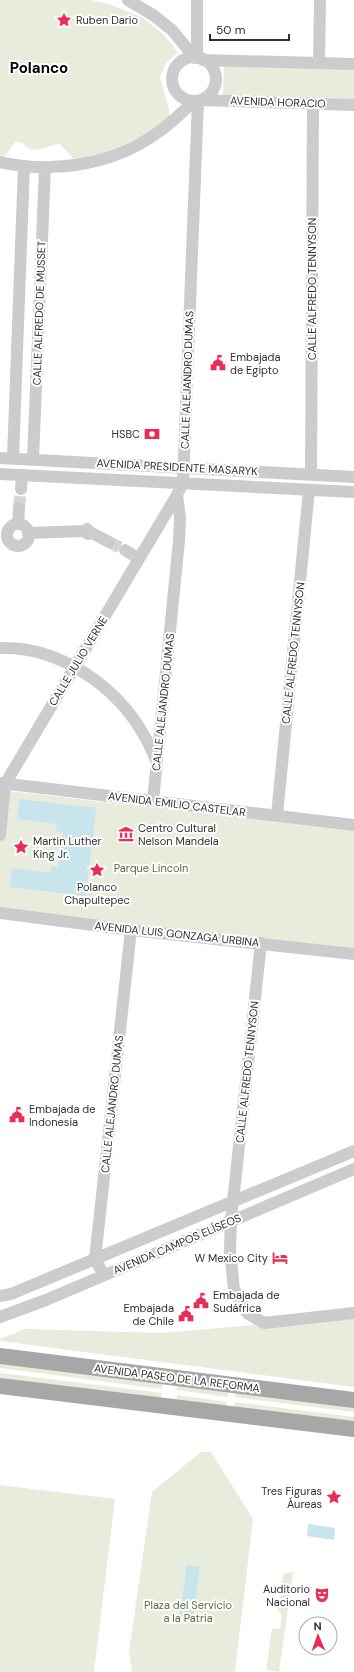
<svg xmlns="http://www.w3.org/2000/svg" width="354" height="1672" viewBox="0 0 354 1672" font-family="'DM Sans',sans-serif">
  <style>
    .green { fill: #e7ecdc }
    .water { fill: #c8e4ec }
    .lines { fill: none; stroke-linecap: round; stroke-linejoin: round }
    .minor-tunnel { stroke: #d5d5d5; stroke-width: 12; stroke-dasharray: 12 6; stroke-linecap: butt }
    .minor { stroke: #ccc; stroke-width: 12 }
    .major { stroke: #a7a7a7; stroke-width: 16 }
    .labels { text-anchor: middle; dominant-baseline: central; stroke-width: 4; stroke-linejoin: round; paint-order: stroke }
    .poi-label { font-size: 11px; fill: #2f2f2f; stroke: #fff; text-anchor: start }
    .street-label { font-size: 11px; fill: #2f2f2f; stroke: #fff }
    .park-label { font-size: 11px; fill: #596b3b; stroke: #fff }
    .district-label { font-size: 15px; font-weight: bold; fill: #000; stroke: #fff }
  </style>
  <rect width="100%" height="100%" fill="#fff"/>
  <path class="green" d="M0,0h91l21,5 31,13 20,16 15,18 -12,11 -6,14 9,32v9l-9,10 -55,26 -30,6 -15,-16c-11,0 -28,13 -37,-1l-8,-1 -12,17 -3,-1z
    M224,63l130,3v33l-131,-4z
    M0,790l354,41v119l-354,-41z
    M354,1316v71l-354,-46v-2l25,-10 137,4z
    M0,1363l163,20 -1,6 -162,-21z
    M0,1373l162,20 -1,6 -161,-21z
    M178,1385l50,6v6l-51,-7z
    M236,1392l118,15v5l-119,-15z
    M177,1395l50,7 -1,5 -50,-6z
    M235,1402l119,15v5l-120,-14z
    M201,1452h10l42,67 -18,153h-103l-3,-20 23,-160z
    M0,1485l115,14 -21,173h-94z
    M293,1572l-14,100 -13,-2 6,-42 8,1 2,-14 -7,-9 1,-7h4l3,-25z"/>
  <path class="water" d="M19,799l77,9 -10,88 -76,-9 2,-19 38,5 1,-7 7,1 5,-35 -7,-1 1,-7 -40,-5z
    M308,1524l27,4 -1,12 -27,-4z
    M187,1565l13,2 -7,54 -14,-2z"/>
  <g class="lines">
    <path class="minor-tunnel" d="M19,508l2,-19
      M109,542l16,8"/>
    <path class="minor" d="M128,0l25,15 19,15 23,28
      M197,0v58
      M172 79a22 22 0 1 1 44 0a22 22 0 1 1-44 0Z
      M203,60l151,4
      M319,63l1,-63
      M201,100l153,5
      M0,162c53,12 113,3 157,-29 14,-9 25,-21 37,-32
      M0,458l354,19
      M13,458l11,-292
      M33,460l12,-293
      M0,474l354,18
      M311,474l2,-371
      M21,489l1,-14
      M18,524l1,-16
      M7 535a11 11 0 1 1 22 0a11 11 0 1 1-22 0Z
      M28,533l57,-2
      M88,534l-3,-2 2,-3 3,3 19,10
      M125,550l14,9
      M0,648c59,-2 117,38 145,89 5,8 8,17 12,25
      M0,783l354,42
      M153,801l26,-260 1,-24 -3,-22
      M277,815l32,-325
      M0,835l5,-51 172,-289 6,-13 15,-381
      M0,913l131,17 223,24
      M261,943l-30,277 -1,30 4,39 13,24 17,10 90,-10
      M104,1275l-9,-16 36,-329
      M0,1296l11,-2 343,-143
      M0,1317l46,-17 308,-131"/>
    <path class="major" d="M0,1356l354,44
      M0,1386l354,43"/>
  </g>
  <defs>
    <symbol id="sight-bare" viewBox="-9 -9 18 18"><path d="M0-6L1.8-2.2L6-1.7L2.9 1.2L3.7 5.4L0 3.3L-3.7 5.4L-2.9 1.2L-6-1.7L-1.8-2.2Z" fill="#e92d58" stroke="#fff" stroke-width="2.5" paint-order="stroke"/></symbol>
    <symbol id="civic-bare" viewBox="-9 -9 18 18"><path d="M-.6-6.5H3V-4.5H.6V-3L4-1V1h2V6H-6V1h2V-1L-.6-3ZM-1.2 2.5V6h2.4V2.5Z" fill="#e92d58" stroke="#fff" stroke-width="2.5" paint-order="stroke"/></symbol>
    <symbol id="bank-bare" viewBox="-9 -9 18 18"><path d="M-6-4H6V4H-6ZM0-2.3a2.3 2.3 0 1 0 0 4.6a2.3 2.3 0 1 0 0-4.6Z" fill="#e92d58" stroke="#fff" stroke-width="2.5" paint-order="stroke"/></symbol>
    <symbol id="museum-bare" viewBox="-9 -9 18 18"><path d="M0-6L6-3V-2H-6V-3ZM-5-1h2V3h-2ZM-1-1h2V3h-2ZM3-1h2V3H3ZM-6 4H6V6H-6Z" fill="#e92d58" stroke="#fff" stroke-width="2.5" paint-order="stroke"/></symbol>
    <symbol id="hotel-bare" viewBox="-9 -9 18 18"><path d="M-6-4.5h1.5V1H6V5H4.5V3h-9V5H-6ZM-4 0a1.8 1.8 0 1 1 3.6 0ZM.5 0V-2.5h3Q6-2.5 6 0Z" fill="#e92d58" stroke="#fff" stroke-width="2.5" paint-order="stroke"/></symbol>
    <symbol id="theatre-bare" viewBox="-9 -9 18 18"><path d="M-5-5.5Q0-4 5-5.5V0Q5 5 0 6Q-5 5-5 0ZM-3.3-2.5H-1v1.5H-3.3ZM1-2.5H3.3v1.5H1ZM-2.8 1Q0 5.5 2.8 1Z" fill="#e92d58" stroke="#fff" stroke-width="2.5" paint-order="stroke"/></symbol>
  </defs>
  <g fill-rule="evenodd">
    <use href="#sight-bare" x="53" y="9" width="22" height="22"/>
    <use href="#civic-bare" x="207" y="352" width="22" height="22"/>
    <use href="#bank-bare" x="141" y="423" width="22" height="22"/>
    <use href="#museum-bare" x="115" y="823" width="22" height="22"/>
    <use href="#sight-bare" x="10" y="836" width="22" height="22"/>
    <use href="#sight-bare" x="86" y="859" width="22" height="22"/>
    <use href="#civic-bare" x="6" y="1104" width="22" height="22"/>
    <use href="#hotel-bare" x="269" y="1247" width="22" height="22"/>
    <use href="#civic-bare" x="190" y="1290" width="22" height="22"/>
    <use href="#civic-bare" x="175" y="1303" width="22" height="22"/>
    <use href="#sight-bare" x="323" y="1486" width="22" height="22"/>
    <use href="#theatre-bare" x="311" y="1584" width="22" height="22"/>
  </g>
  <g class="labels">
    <g class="poi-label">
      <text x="76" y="20">Ruben Dario</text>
      <text x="230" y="357">Embajada<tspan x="230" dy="13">de Egipto</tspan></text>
      <text x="140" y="434" text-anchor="end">HSBC</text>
      <text x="138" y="828">Centro Cultural<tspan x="138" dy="13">Nelson Mandela</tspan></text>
      <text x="33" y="841">Martin Luther<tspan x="33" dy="13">King Jr.</tspan></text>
      <text x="97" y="887" text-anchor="middle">Polanco<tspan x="97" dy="13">Chapultepec</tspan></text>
      <text x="29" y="1109">Embajada de<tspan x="29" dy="13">Indonesia</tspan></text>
      <text x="268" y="1258" text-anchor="end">W Mexico City</text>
      <text x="213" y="1295">Embajada de<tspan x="213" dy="13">Sudáfrica</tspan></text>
      <text x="174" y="1308" text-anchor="end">Embajada<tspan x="174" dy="13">de Chile</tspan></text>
      <text x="322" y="1491" text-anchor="end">Tres Figuras<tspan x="322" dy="13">Áureas</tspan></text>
      <text x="310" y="1589" text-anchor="end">Auditorio<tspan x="310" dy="13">Nacional</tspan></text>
    </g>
    <g class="street-label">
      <text transform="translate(278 102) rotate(2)">AVENIDA HORACIO</text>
      <text transform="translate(312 289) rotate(-90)">CALLE ALFREDO TENNYSON</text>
      <text transform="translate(39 313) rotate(-88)">CALLE ALFREDO DE MUSSET</text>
      <text transform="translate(187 380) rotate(-88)">CALLE ALEJANDRO DUMAS</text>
      <text transform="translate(177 467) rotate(3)">AVENIDA PRESIDENTE MASARYK</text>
      <text transform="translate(293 653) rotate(-84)">CALLE ALFREDO TENNYSON</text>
      <text transform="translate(78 661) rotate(-59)">CALLE JULIO VERNE</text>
      <text transform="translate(163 702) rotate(-84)">CALLE ALEJANDRO DUMAS</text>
      <text transform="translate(177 804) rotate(7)">AVENIDA EMILIO CASTELAR</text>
      <text transform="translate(177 934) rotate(6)">AVENIDA LUIS GONZAGA URBINA</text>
      <text transform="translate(247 1072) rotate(-84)">CALLE ALFREDO TENNYSON</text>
      <text transform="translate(112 1104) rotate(-84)">CALLE ALEJANDRO DUMAS</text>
      <text transform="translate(177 1244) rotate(-23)">AVENIDA CAMPOS ELÍSEOS</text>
      <text transform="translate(177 1378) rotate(7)">AVENIDA PASEO DE LA REFORMA</text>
    </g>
    <g class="park-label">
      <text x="151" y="868">Parque Lincoln</text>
      <text x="188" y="1605">Plaza del Servicio<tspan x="188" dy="13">a la Patria</tspan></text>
    </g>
    <g class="district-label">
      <text x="39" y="68">Polanco</text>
    </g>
  </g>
  <g transform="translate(318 1636) rotate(358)"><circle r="19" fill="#ffffff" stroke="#acacac"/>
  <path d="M0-3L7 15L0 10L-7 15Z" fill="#e92d58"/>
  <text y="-6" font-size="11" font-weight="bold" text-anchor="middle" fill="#2f2f2f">N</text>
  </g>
  <path d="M210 34v6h79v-6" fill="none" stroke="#2f2f2f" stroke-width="2"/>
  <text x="216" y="34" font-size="12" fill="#2f2f2f" stroke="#ffffff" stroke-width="3" paint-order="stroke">50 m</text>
</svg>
